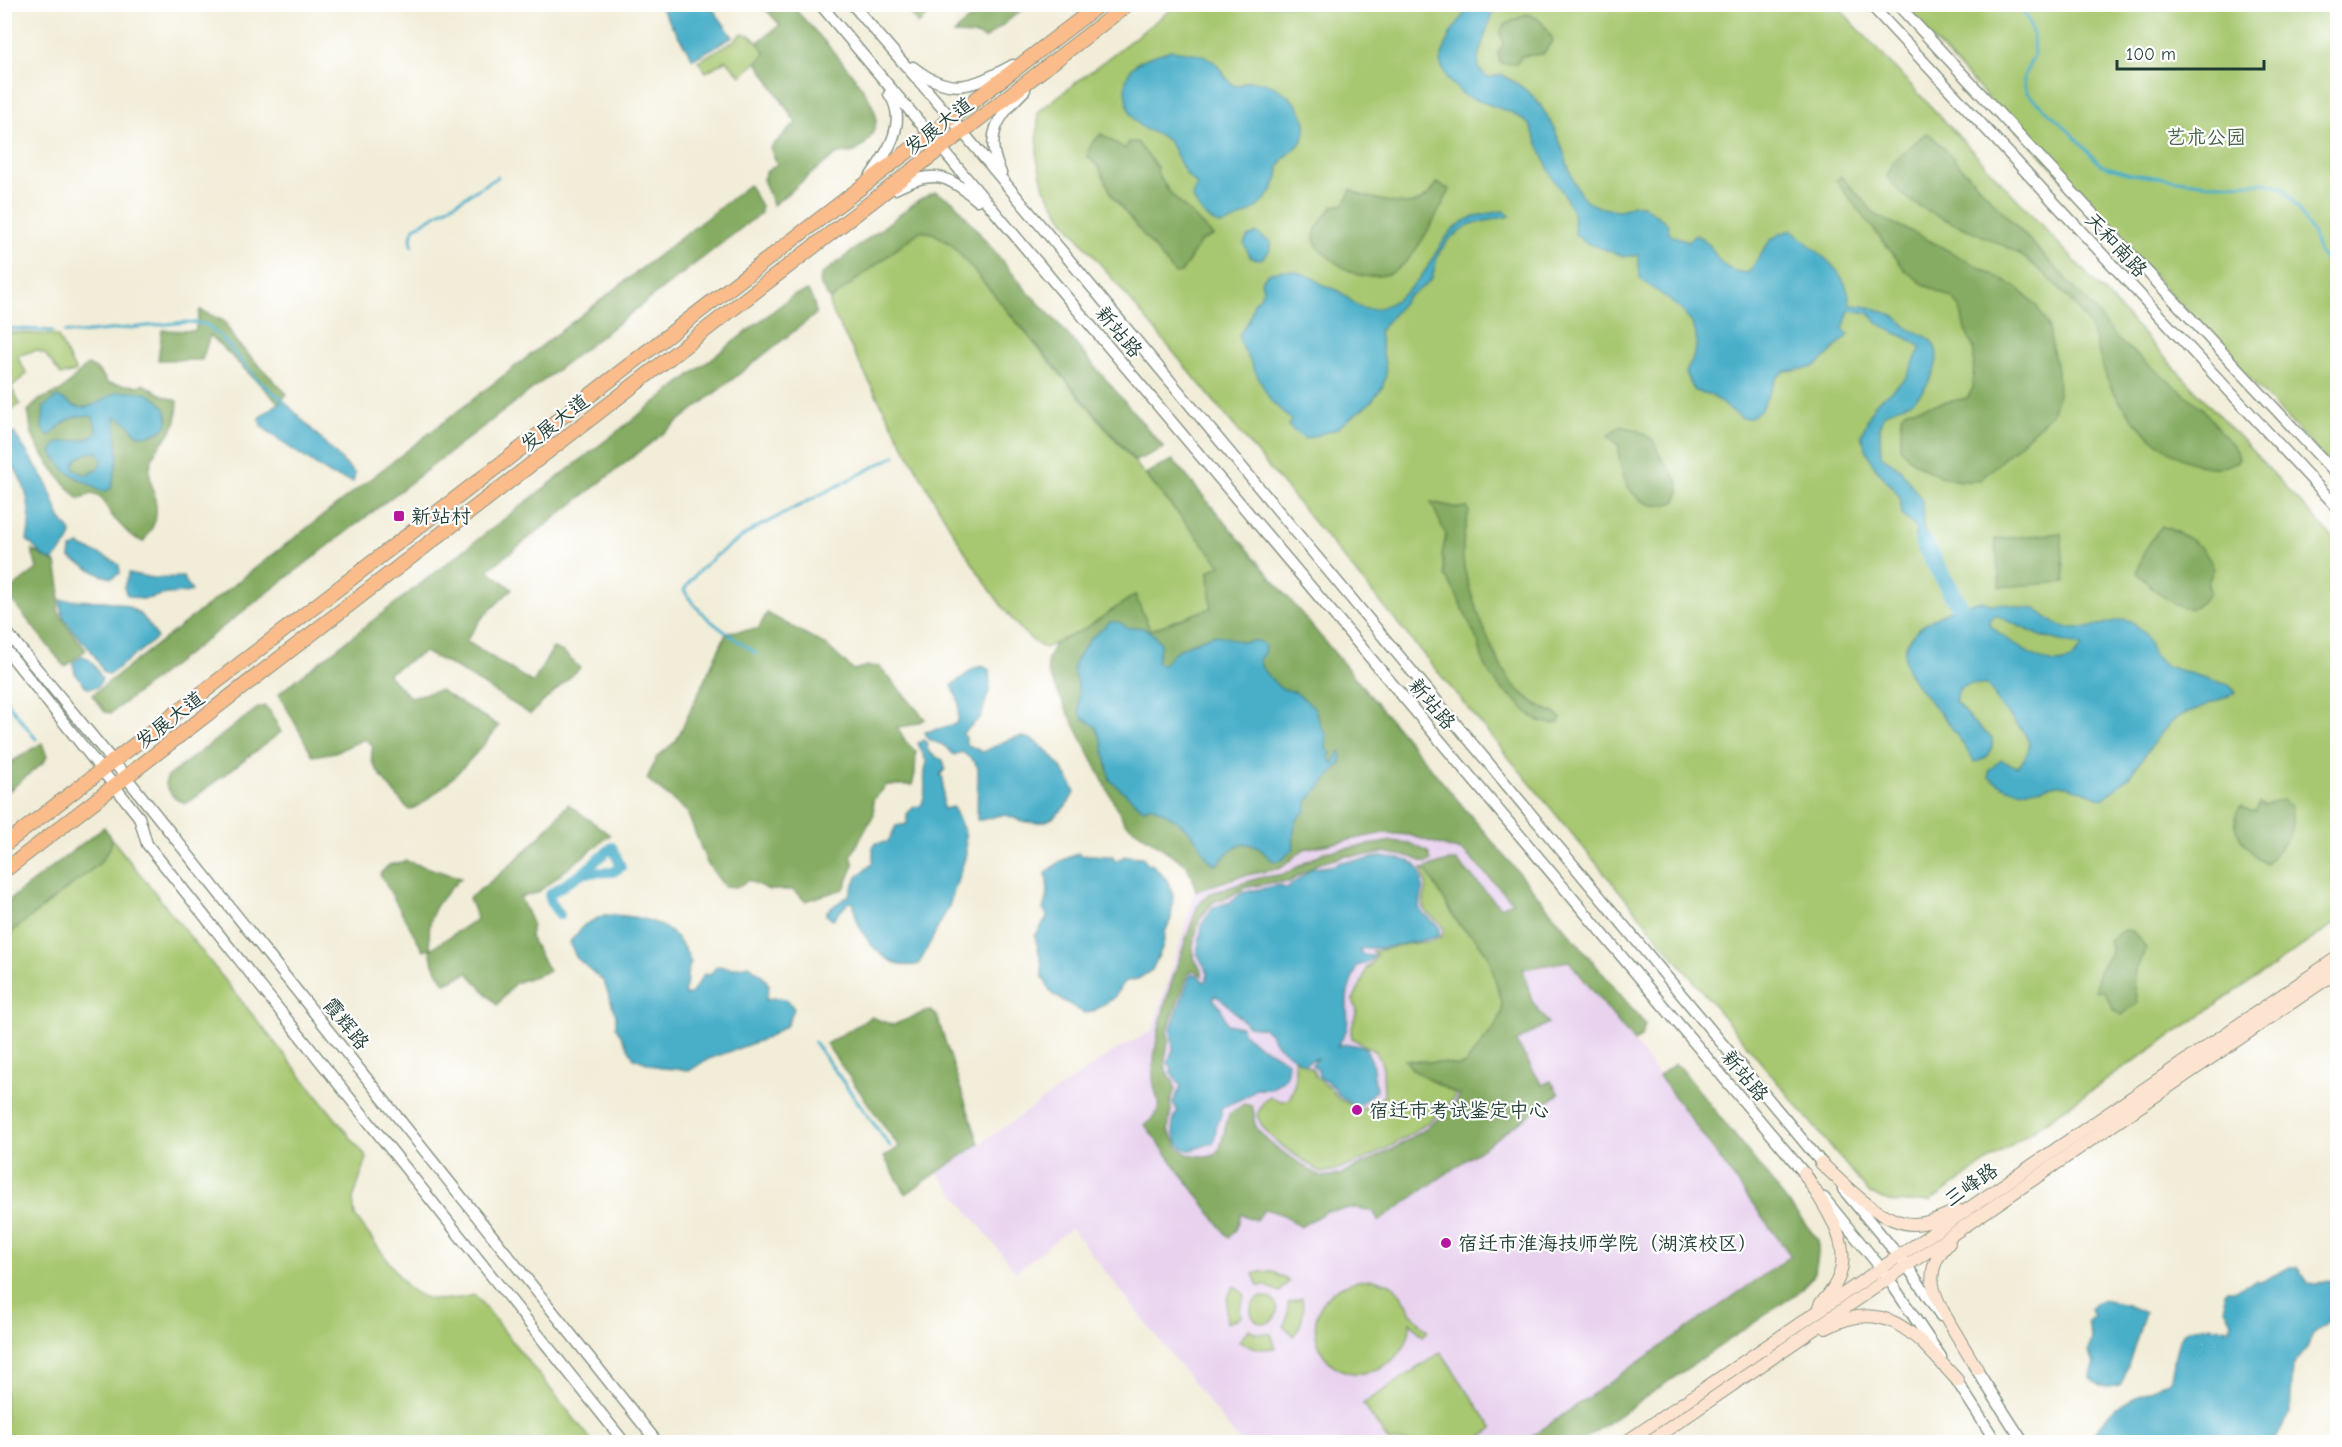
<svg xmlns="http://www.w3.org/2000/svg" width="2342" height="1447" viewBox="0 0 2342 1447" font-family="'Comic Neue','LXGW WenKai TC',sans-serif">
  <style>
    .built { fill: #e8d2ee }
    .green { fill: #a7c770; stroke: #638252; stroke-width: 1.5 }
    .forest { fill: #85ac62; stroke: #52744b; stroke-width: 1.5 }
    .water { fill: #49afc9; stroke: #34767e; stroke-width: 1.5; fill-rule: evenodd }
    .lines { fill: none; stroke-linecap: round; stroke-linejoin: round }
    .stream { stroke: #49afc9; stroke-width: 3 }
    .canal { stroke: #49afc9; stroke-width: 10 }
    .river { stroke: #49afc9; stroke-width: 18 }
    .tertiary-casing { stroke: #889586; stroke-width: 13 }
    .secondary-casing { stroke: #889586; stroke-width: 14 }
    .primary-casing { stroke: #889586; stroke-width: 16 }
    .tertiary { stroke: #fff; stroke-width: 10 }
    .secondary { stroke: #fde4d1; stroke-width: 12 }
    .primary { stroke: #fabc8b; stroke-width: 14 }
    .poi-dot { fill: #b5179e; stroke: #fff; stroke-width: 2 }
    .labels { text-anchor: middle; dominant-baseline: central; stroke-width: 4.5; stroke-linejoin: round; paint-order: stroke }
    .street-label { font-size: 20px; fill: #1f3d34; stroke: #fff }
    .park-label { font-size: 20px; fill: #416043; stroke: #fff }
    .poi-label { font-size: 20px; fill: #1f3d34; stroke: #fff; text-anchor: start }
  </style>
  <rect width="100%" height="100%" fill="#fff"/>
  <filter id="ink" filterUnits="userSpaceOnUse"><feTurbulence type="fractalNoise" baseFrequency=".0167" numOctaves="2"/><feDisplacementMap in="SourceGraphic" scale="12" xChannelSelector="R" yChannelSelector="G"/><feConvolveMatrix kernelMatrix="1 2 1 2 8 2 1 2 1" color-interpolation-filters="sRGB"/></filter>
  <filter id="wash" filterUnits="userSpaceOnUse"><feTurbulence type="fractalNoise" baseFrequency=".008" numOctaves="4" result="noise"/><feDisplacementMap in="SourceGraphic" scale="24" xChannelSelector="R" yChannelSelector="G"/><feGaussianBlur stdDeviation="1.35" result="paint"/><feColorMatrix in="noise" values="0 0 0 0 0 0 0 0 0 0 0 0 0 0 0 0 0 1.4 0 .05"/><feComposite in="paint" operator="in"/></filter>
  <g filter="url(#wash)">
    <rect width="100%" height="100%" fill="#f2edd8"/>
    <path class="built" d="M1384,833l25,2 55,17 105,109 65,81 157,213 -267,187h-284l-169,-214 -55,44 -78,-99 173,-120 41,-22 44,-140 93,-28 15,-14z"/>
    <path class="green" d="M1177,5h659l501,537v380l-407,279 -36,2 -24,-9 -807,-975 -19,-31 -7,-30 1,-46z
      M1901,5h430l7,7 -1,460z
      M741,34l9,1 17,18 -26,23 -15,-16 -20,12 -8,-11 36,-20z
      M920,231l13,2 18,11 22,23 40,51 208,247 -12,6 2,37 -61,22 -15,-35 -52,35 -38,18c-48,-13 -185,-284 -215,-341v-7z
      M5,332l52,3 19,37 -15,3 -16,-21 -9,-4 -19,6 10,18 -16,13 9,17 -15,10z
      M112,839l255,319 -14,41 2,17 52,71c20,18 43,13 68,8l118,147h-588v-505l95,-74 10,-15z
      M1422,869l5,2 32,54 16,13 13,17 14,47v10l-4,12 -33,40 -7,2 -13,-3 -40,-3 8,10 43,24c-16,30 -101,76 -135,79 -21,-18 -54,-29 -64,-58l7,-14 6,-4 11,4 7,-1c10,-13 7,-28 6,-44l19,14 2,6 17,14 5,8 19,10 6,1 17,-9 5,-4 -1,-28 -3,-9 -6,-8 -22,-13 -1,-6 6,-22 -4,-10 9,-18 5,-15 3,-1 7,-11 -5,-4c12,0 23,-5 35,-7 12,-1 22,-1 34,-6l3,-8 -3,-6 -15,-12 -3,-5 3,-23z
      M1259,1272h14l16,9 -9,11 -13,-6h-9l-5,-12z
      M1373,1279l17,5 7,5 11,16 2,7 18,19 -5,5 -13,-14c0,18 -7,32 -23,42 -72,43 -110,-80 -14,-85z
      M1234,1286l11,9 -5,14 1,8 -14,6c-2,-15 -1,-25 7,-37z
      M1251 1310a13 13 0 1 1 26 0a13 13 0 1 1-26 0Z
      M1302,1298c2,14 1,25 -8,38l-10,-10 4,-10v-13z
      M1249,1329l7,4 15,1 5,14c-15,2 -24,0 -37,-7z
      M1441,1352l52,77 -19,13h-85l-26,-38z"/>
    <path class="forest" d="M988,4l40,1 -43,34 -9,-4 -22,-1 6,-7z
      M762,5h29c20,22 82,85 85,112 1,13 -9,28 -20,34 -5,3 -13,1 -18,3 -19,11 -46,37 -65,51l-10,-26 3,-7 11,-8 -7,-16 26,-25 -39,-61 9,-9 -8,-11 22,-17z
      M903,5h17l9,10 -11,9z
      M1526,14c15,3 20,13 27,26l-10,14 -21,2 -6,8 -16,-1 -2,-10 5,-9 -3,-11 4,-8z
      M1926,133l6,3 161,172 24,31 85,69 35,43 2,7 -3,5c-49,21 -109,-41 -128,-82 -9,-20 -11,-46 -24,-64 -13,-19 -46,-51 -65,-63 -36,-23 -113,-41 -132,-78l6,-14z
      M1101,134l24,15 4,-7h8l20,25 1,8 13,19 42,42 -12,5 -20,32 -6,1 -62,-77 -14,-30 -12,-11 4,-12z
      M1841,176l36,40 42,19 99,53 18,17 12,21 9,45 1,24 -6,19 -72,66c-30,5 -61,-9 -80,-32l2,-33 5,-5 60,-12 6,-10 1,-39 -9,-19 -5,-23 -7,-8 -31,-16 -16,-12 -70,-90z
      M1437,183l13,7c-12,22 -36,73 -59,83 -7,3 -20,4 -27,3 -13,-1 -49,-25 -50,-38 0,-11 13,-24 19,-32l11,-2 7,-15c8,7 12,6 22,9 27,6 47,14 64,-15z
      M749,185l12,21v7l-650,500 -6,-1 -13,-17z
      M935,192l18,9 73,89 30,31 108,127 -29,13 -184,-217 -18,-11 -13,-2 -90,69 -10,-16 1,-9 99,-76z
      M808,291l6,12 2,11 -328,256 24,19 -31,30 -15,22 67,42 20,-35 10,4 17,16 -50,46 -77,-48 -29,-14 -37,22 23,23 30,-7 59,36c-20,25 -60,71 -89,84 -8,-7 -35,-39 -38,-50 -1,-4 0,-10 1,-14l-8,-7 -30,13 -22,4 -34,-62 4,-4 511,-395z
      M200,310l24,11 13,22 50,51 -8,9 -69,-68 -8,25h-44l4,-30 33,1z
      M87,365c10,3 16,8 20,18l30,3 6,-2 21,12 14,5c-1,8 0,20 -5,27 -8,13 -17,17 -22,35 -5,17 7,33 5,50 0,11 -7,20 -13,29l-12,-6 -19,-20 -11,-19 -9,-3 -13,5c-15,-15 -40,-45 -47,-65 -2,-7 -2,-16 -4,-23l11,-11 22,-9z
      M1620,426l17,4 16,10 5,12 20,30 1,11 -3,8c-37,18 -60,-23 -57,-55l-11,-10z
      M1173,460l472,564 -3,12 -8,6 -65,-81 -46,8 9,32 16,22 -32,19 26,43 9,-4 8,13 -180,127 -6,-10 -17,-3 -29,3 -27,16 -16,-12 -19,-6 -9,11 -15,-6 -4,14 -8,10 -84,-113c26,-20 6,-27 8,-53 3,-57 27,-112 44,-165l12,-13 50,-16 26,-4 39,-22 69,-11 21,4 14,7 3,9 -5,2 -15,-6 -29,-5 -10,3 -27,1 -28,8 -28,18h-14l-31,6 -15,9 -16,5 -14,18 -7,30 3,10 7,11v5l-8,-6 -5,2 -22,60 2,6 -4,21 1,12 8,12 1,6 -5,14 1,6 -3,21 10,17 9,7 20,3 8,-2 5,-7 9,-34 15,-10 8,2c3,6 1,12 3,18 6,19 49,40 65,53l20,-2 53,-26 33,-20 29,-25 5,-10h-4l-43,-24 -8,-10 40,3 13,3 7,-2 32,-40 5,-12v-10l-14,-47 -13,-17 -16,-13 -32,-54 -5,-2 26,-8h9l43,46 13,-5 -49,-50 -55,-17 -25,-2 -80,16 -23,19 -44,9 -41,14 -4,-16 -7,-11 -61,-42 -76,-149 -1,-12 8,-18 28,-13 52,-35 15,35 61,-22 -2,-37 12,-6 -76,-91z
      M1431,502l27,6 9,-1 2,5c-4,15 -7,31 -6,46 2,27 32,105 49,125 8,9 19,18 29,24 7,4 14,5 20,11l-2,5 -7,1 -10,-2 -10,-5 -20,-20 -12,-9 -16,-23 -6,-23 -23,-50 -10,-16 -3,-21 4,-20z
      M2162,526c22,8 44,19 52,43l-6,14 2,10c-5,5 -10,13 -18,15 -15,5 -45,-25 -55,-35 4,-19 13,-32 25,-47z
      M2061,533l4,49 -65,5 -5,-48z
      M32,550l24,13 4,24 -2,23 9,16 19,24 -21,17 -55,-69v-8l27,-21z
      M767,613l59,32 27,25 15,-4 12,1 45,52 -12,6 -16,2 9,15 10,10 -1,22 -3,11h-25l-14,15 1,14 -23,42 3,9 -10,24 -39,12 -12,-11h-24l-21,-10 -10,7 -14,-1 -17,-23 -20,-51 -40,-33 10,-22 19,-16 51,-109 31,-3z
      M264,706l5,4 12,22 -94,71c-13,-2 -17,-10 -22,-20l3,-7 90,-68z
      M42,743l5,14 -3,5 -39,32v-28z
      M2282,800l9,7c5,33 -8,35 -25,57 -17,-9 -41,-40 -25,-58l9,5h6l3,-8 6,2z
      M568,804l42,31 -73,58 -17,4 12,26 -2,14 19,34 -34,12 -18,22 -29,-32 -23,10 -12,-19 -3,-15 -7,1 -43,-76 9,-9 17,-4 55,17c-23,22 -37,37 -30,71l46,-30 -8,-21c37,-27 71,-58 99,-94z
      M104,827l8,12 -2,9 -10,15 -95,74v-34z
      M2124,930l9,1 13,17 -10,22 -2,11 4,22 -17,12 -8,-6 -9,-18 -8,-1c1,-6 1,-14 4,-20 6,-14 15,-11 9,-30z
      M930,1010l7,7 42,127 -73,50 -22,-37 15,-10 -73,-103 45,-27 22,8z
      M1675,1064l6,4 137,172c1,26 -2,37 -22,54l-216,148h-56l267,-186 -132,-180z"/>
    <path class="water" d="M659,5h51l23,32 -40,22z
      M1470,5h25l-17,52 1,12 9,9 13,-4c14,9 29,16 39,31 9,13 18,30 23,45 9,26 13,57 47,59 9,1 14,2 22,-4h11l24,18 3,12 18,6 6,-6c27,7 14,36 54,38 16,-19 16,-37 44,-43 7,5 14,12 21,18 19,15 36,31 37,57 18,1 33,4 48,14 4,3 7,7 10,9 9,6 17,5 24,14 14,18 -6,50 -21,60 -7,4 -20,6 -26,12 -8,8 -4,30 -4,41l19,14 22,31 1,25 3,14 -7,5 -4,-6 1,-10 -14,-13 -2,-18 -28,-34 -11,-27 13,-31 33,-28 14,-30c-17,-14 -37,-14 -52,-34l-20,-3 -6,19 5,6 -27,27 -10,6 -26,3 -8,7 -16,31 -10,9h-9l-33,-24 -15,-3 -8,-18c3,-8 9,-17 10,-26 6,-33 -35,-50 -56,-69l-2,-23c-19,4 -21,-2 -37,-7 -14,-5 -14,-3 -26,-14l-2,-22 -9,-18 -12,-17 -22,-52 -17,-12 -48,-17 -17,-16 -8,-18 9,-26z
      M1171,50c13,2 32,3 42,11 9,7 13,22 23,25 4,-1 9,-4 13,-5 25,-2 64,26 55,55 -4,13 -17,16 -23,27 -3,4 -2,9 -3,14 -9,28 -32,40 -57,48 -16,-6 -22,-14 -29,-29l5,-12c-17,-11 -17,-28 -28,-42 -7,-9 -20,-9 -29,-16 -14,-12 -21,-44 -7,-59 8,-9 27,-13 38,-17z
      M1503,211l7,5 -39,8 -22,15 -11,15 -6,24 -10,10 -14,8 -29,36 6,32 1,11 -3,11 -12,16 -35,27 -31,10 -17,-13 3,-6 -21,-20 -30,-58 -1,-7 10,-15 5,-17 7,-7 2,-8 -2,-6c11,-18 38,-12 54,-3 4,3 6,6 11,8 3,1 6,1 9,2 13,6 22,23 39,20 19,-2 43,-25 53,-41 11,-19 20,-38 40,-48 10,-6 25,-7 36,-9z
      M1257,233l13,9c1,9 -2,12 -9,17l-10,-1 -7,-14 3,-7z
      M117,392c8,0 20,-2 28,1 19,6 36,33 8,41 -5,1 -8,3 -13,1 -7,-2 -7,-8 -13,-12 -3,-3 -8,-5 -12,-7l3,41 -7,32 -9,3 -36,-21 -15,-19c6,-19 36,-4 46,-20l-4,-15c-19,-5 -31,6 -43,19l-8,-7 2,-22 13,-10c7,2 12,6 18,9 14,6 30,-8 42,-14zM94,452l5,1 3,5c-1,10 -7,14 -16,17l-11,-5 -1,-6c4,-8 11,-11 20,-12z
      M283,400l72,74 -2,8 -22,-7 -45,-30 -25,-19 -1,-9z
      M14,433l32,48 14,37 11,14 -1,8 -17,21 -9,-4 -17,-17c6,-27 1,-51 -13,-73l-9,-3v-30z
      M79,545c13,8 29,10 40,20l1,8 -8,5 -11,-3 -31,-17 1,-9z
      M129,573l24,5 30,-1 9,14c-9,3 -16,2 -25,3 -19,3 -20,9 -40,1l-3,-7z
      M61,600c42,2 75,-7 96,38l-47,36 -6,-1c-5,-9 -9,-18 -15,-25 -11,-13 -31,-29 -28,-48z
      M1982,601l11,4 11,-2 19,5 13,1 17,13 14,6h20l37,-9 7,2 14,13 9,21 12,11 63,19 7,7 -5,3 -54,22 -17,17 -31,43 -26,22c-13,-5 -37,-16 -51,-14 -3,0 -6,2 -9,3 -21,5 -37,3 -54,-11v-7l12,-10 16,7c27,-25 2,-39 -14,-58 -7,-8 -9,-17 -16,-24l-17,-1 -11,5 -4,12 17,20 20,17c2,12 -4,22 -17,24 -10,-14 -19,-29 -29,-42 -24,-30 -69,-65 -19,-97 17,-12 35,-19 55,-22zM1995,615l46,21 41,10c-3,5 -7,11 -13,14 -20,13 -65,-22 -80,-36l1,-4z
      M1110,622h9l9,6c16,-3 23,2 33,15l-4,19 5,3c6,-3 7,-9 13,-13 5,-3 32,-16 38,-17 11,-1 22,7 32,7 9,-1 13,-4 20,4l-1,7 -5,7 4,10 17,18 15,4 19,15 8,21 5,7 -1,14 6,4 -3,4 4,7 7,-13 2,5 -1,7 -34,39 -1,9c-13,9 -13,20 -12,37l-12,12 -8,1c-6,-3 -9,-8 -14,-12 -21,-13 -30,2 -44,16 -12,-7 -13,-17 -21,-27 -10,-13 -29,-26 -44,-32l-6,3 -3,-1 -32,-28 -8,-39 -6,-14 -14,-10 -3,-6 -1,-26 -5,-14 2,-10 14,-21z
      M82,656c9,1 17,16 20,24l-5,7 -10,1 -12,-15 -2,-10z
      M983,666l6,4 1,17 -9,30 -19,17 4,3v7l17,8c12,-5 26,-15 39,-15 21,1 46,38 53,55 -12,21 -27,36 -52,29 -6,-1 -12,-5 -18,-6 -10,-1 -18,6 -28,5l1,-52 -4,-7 -12,-9 -8,3c-3,-3 -5,-6 -8,-8 -8,-7 -17,-2 -21,-15l28,-7 5,-4 1,-18 -7,-18 23,-17z
      M924,740l4,4 -1,5c5,8 9,7 16,11l2,9 -5,6 3,3v31l10,-2 12,26 1,22 -17,51 -30,58c-32,10 -65,-32 -65,-61l-5,-1 -16,17 -7,-4 1,-4 22,-16 8,-18 16,-14v-16l3,-4 12,-1 8,-16 11,-2v-10l7,-7 7,-1c8,-17 0,-29 6,-43l-9,-20z
      M1078,853l4,3c11,-3 20,1 31,0l1,5 12,-5 17,1 5,8 4,-1 15,16 6,15 -2,24 -6,13 -2,14 -11,24 -14,9 -11,2 -5,3 -8,14 -22,14 -8,1 -32,-19 -10,-19v-10l-7,-29 12,-18 -1,-5 -3,-3 5,-19 -2,-18 15,-12z
      M1381,856c9,2 22,2 30,6 15,7 12,32 8,45l4,7 16,13v9c-19,6 -38,8 -57,12 -8,1 -15,-2 -23,2l4,5 11,1 -5,6 -12,4c-3,9 -10,24 -10,33 -1,22 6,26 -10,47l11,-2 17,3 7,15 4,28 -16,15h-6l-15,-9 -6,-10 -14,-9 -1,-7 -6,-5 5,-7 -14,6 -25,-18 -9,-14 -6,-4 -15,-2 -22,-23 -11,-8 -2,4 8,9 6,16 14,3c8,20 33,22 47,36l-2,14 -15,12h-15l-9,7 -26,12v10l-4,4 -3,21c-7,1 -18,6 -23,7 -17,1 -23,-28 -13,-39l-5,-8 8,-17 -10,-13 1,-6 -4,-4 5,-14 -2,-20 19,-53 2,-2h4l8,8 3,-3 1,-6 -11,-20 6,-31 11,-15 17,-5 11,-9 13,-3 25,-5 6,4 27,-21 19,-2 8,-4 25,-2z
      M604,915c40,0 72,7 87,48 -7,9 -1,19 -7,28l2,5 6,-3 12,-19 6,1 7,-9 16,2 16,-3 13,10 7,10 -3,15c11,-4 22,-3 28,9l-7,16 -20,13 -61,22 -15,10 -31,-2 -26,-10 -18,-31v-12l-12,-33 -28,-25 -6,-15 14,-17z
      M2290,1267h7l12,17 7,1 14,-5 5,2v13l-3,4 2,8 -2,10 -6,7 -13,10 -6,14 -14,18 -3,46 -16,30h-186l26,-34 56,-28c8,-23 1,-55 36,-54 9,0 16,4 24,2l2,-6 -7,-14 -1,-15 3,-3h6l23,-10 5,2z
      M2102,1300l25,5 18,8 -23,71c-9,5 -26,2 -32,-6l5,-15 -7,-12 4,-12 -5,-17 7,-6 -3,-6 4,-7z"/>
    <g class="lines">
      <path class="stream" d="M2018,4l9,13 6,18 1,20 -10,21v8l3,9 37,33 37,39 29,9 80,10 59,-1 14,4 10,13 20,35 6,18 19,23
        M412,246l-1,-10 3,-8 84,-51
        M4,328l49,3
        M64,332l16,1 107,-11 19,2 14,12 38,44 25,20
        M756,653c-26,-18 -56,-35 -72,-63 14,-24 47,-46 70,-61l141,-73
        M4,698l32,41
        M814,1042l76,104"/>
      <path class="canal" d="M560,915l-8,-11 -3,-9 33,-22 30,-26 9,20 -8,5 -31,1"/>
      <path class="river" d="M1923,542l37,65"/>
    </g>
  </g>
  <g filter="url(#ink)">
    <g class="lines">
      <defs>
        <path id="tertiary" d="M820,4l989,1175
          M852,4l99,114 874,1049
          M1870,4l468,504
          M1897,4l441,472
          M913,67c39,31 60,19 100,-2
          M1001,173c-18,-37 -3,-57 24,-83
          M870,177c17,-24 39,-55 19,-83
          M895,189c37,-19 51,-16 82,11
          M4,629l122,148 531,665
          M4,647l135,170 8,27 477,598
          M1843,1189l64,77 34,50
          M1824,1198l57,70 60,89
          M1973,1364l50,78
          M1953,1375l43,67"/>
        <path id="secondary" d="M1821,1163c23,21 58,60 92,61 16,0 31,-8 45,-14
          M1804,1173c26,43 63,86 16,131
          M1949,1243c-28,28 -16,51 1,81 9,15 18,30 27,45
          M1826,1328c62,-34 93,11 132,53
          M1626,1442l712,-485
          M1649,1442l689,-471"/>
        <path id="primary" d="M4,845l1096,-841
          M4,871l1124,-867"/>
      </defs>
      <use href="#tertiary" class="tertiary-casing"/>
      <use href="#secondary" class="secondary-casing"/>
      <use href="#primary" class="primary-casing"/>
      <use href="#tertiary" class="tertiary"/>
      <use href="#secondary" class="secondary"/>
      <use href="#primary" class="primary"/>
    </g>
  </g>
  <g class="poi-dot">
    <rect x="393" y="510" width="12" height="12" rx="3"/>
    <circle cx="1357" cy="1110" r="6"/>
    <circle cx="1446" cy="1243" r="6"/>
  </g>
  <g class="labels">
    <g class="street-label">
      <text transform="translate(939 126) rotate(-38)">发展大道</text>
      <text transform="translate(2116 245) rotate(47)">天和南路</text>
      <text transform="translate(1119 332) rotate(50)">新站路</text>
      <text transform="translate(555 423) rotate(-38)">发展大道</text>
      <text transform="translate(1432 704) rotate(50)">新站路</text>
      <text transform="translate(170 720) rotate(-38)">发展大道</text>
      <text transform="translate(346 1024) rotate(51)">霞辉路</text>
      <text transform="translate(1745 1076) rotate(50)">新站路</text>
      <text transform="translate(1971 1185) rotate(-35)">三峰路</text>
    </g>
    <g class="park-label">
      <text x="2206" y="137">艺术公园</text>
    </g>
    <g class="poi-label">
      <text x="411" y="516">新站村</text>
      <text x="1369" y="1110">宿迁市考试鉴定中心</text>
      <text x="1458" y="1243">宿迁市淮海技师学院（湖滨校区）</text>
    </g>
  </g>
  <rect width="2342" height="1447" fill="none" stroke="#fff" stroke-width="24"/>
  <path d="M2117 60v9h147v-9" fill="none" stroke="#1f3d34" stroke-width="3"/>
  <text x="2126" y="60" font-size="18" fill="#1f3d34" stroke="#ffffff" stroke-width="4.5" paint-order="stroke">100 m</text>
</svg>
